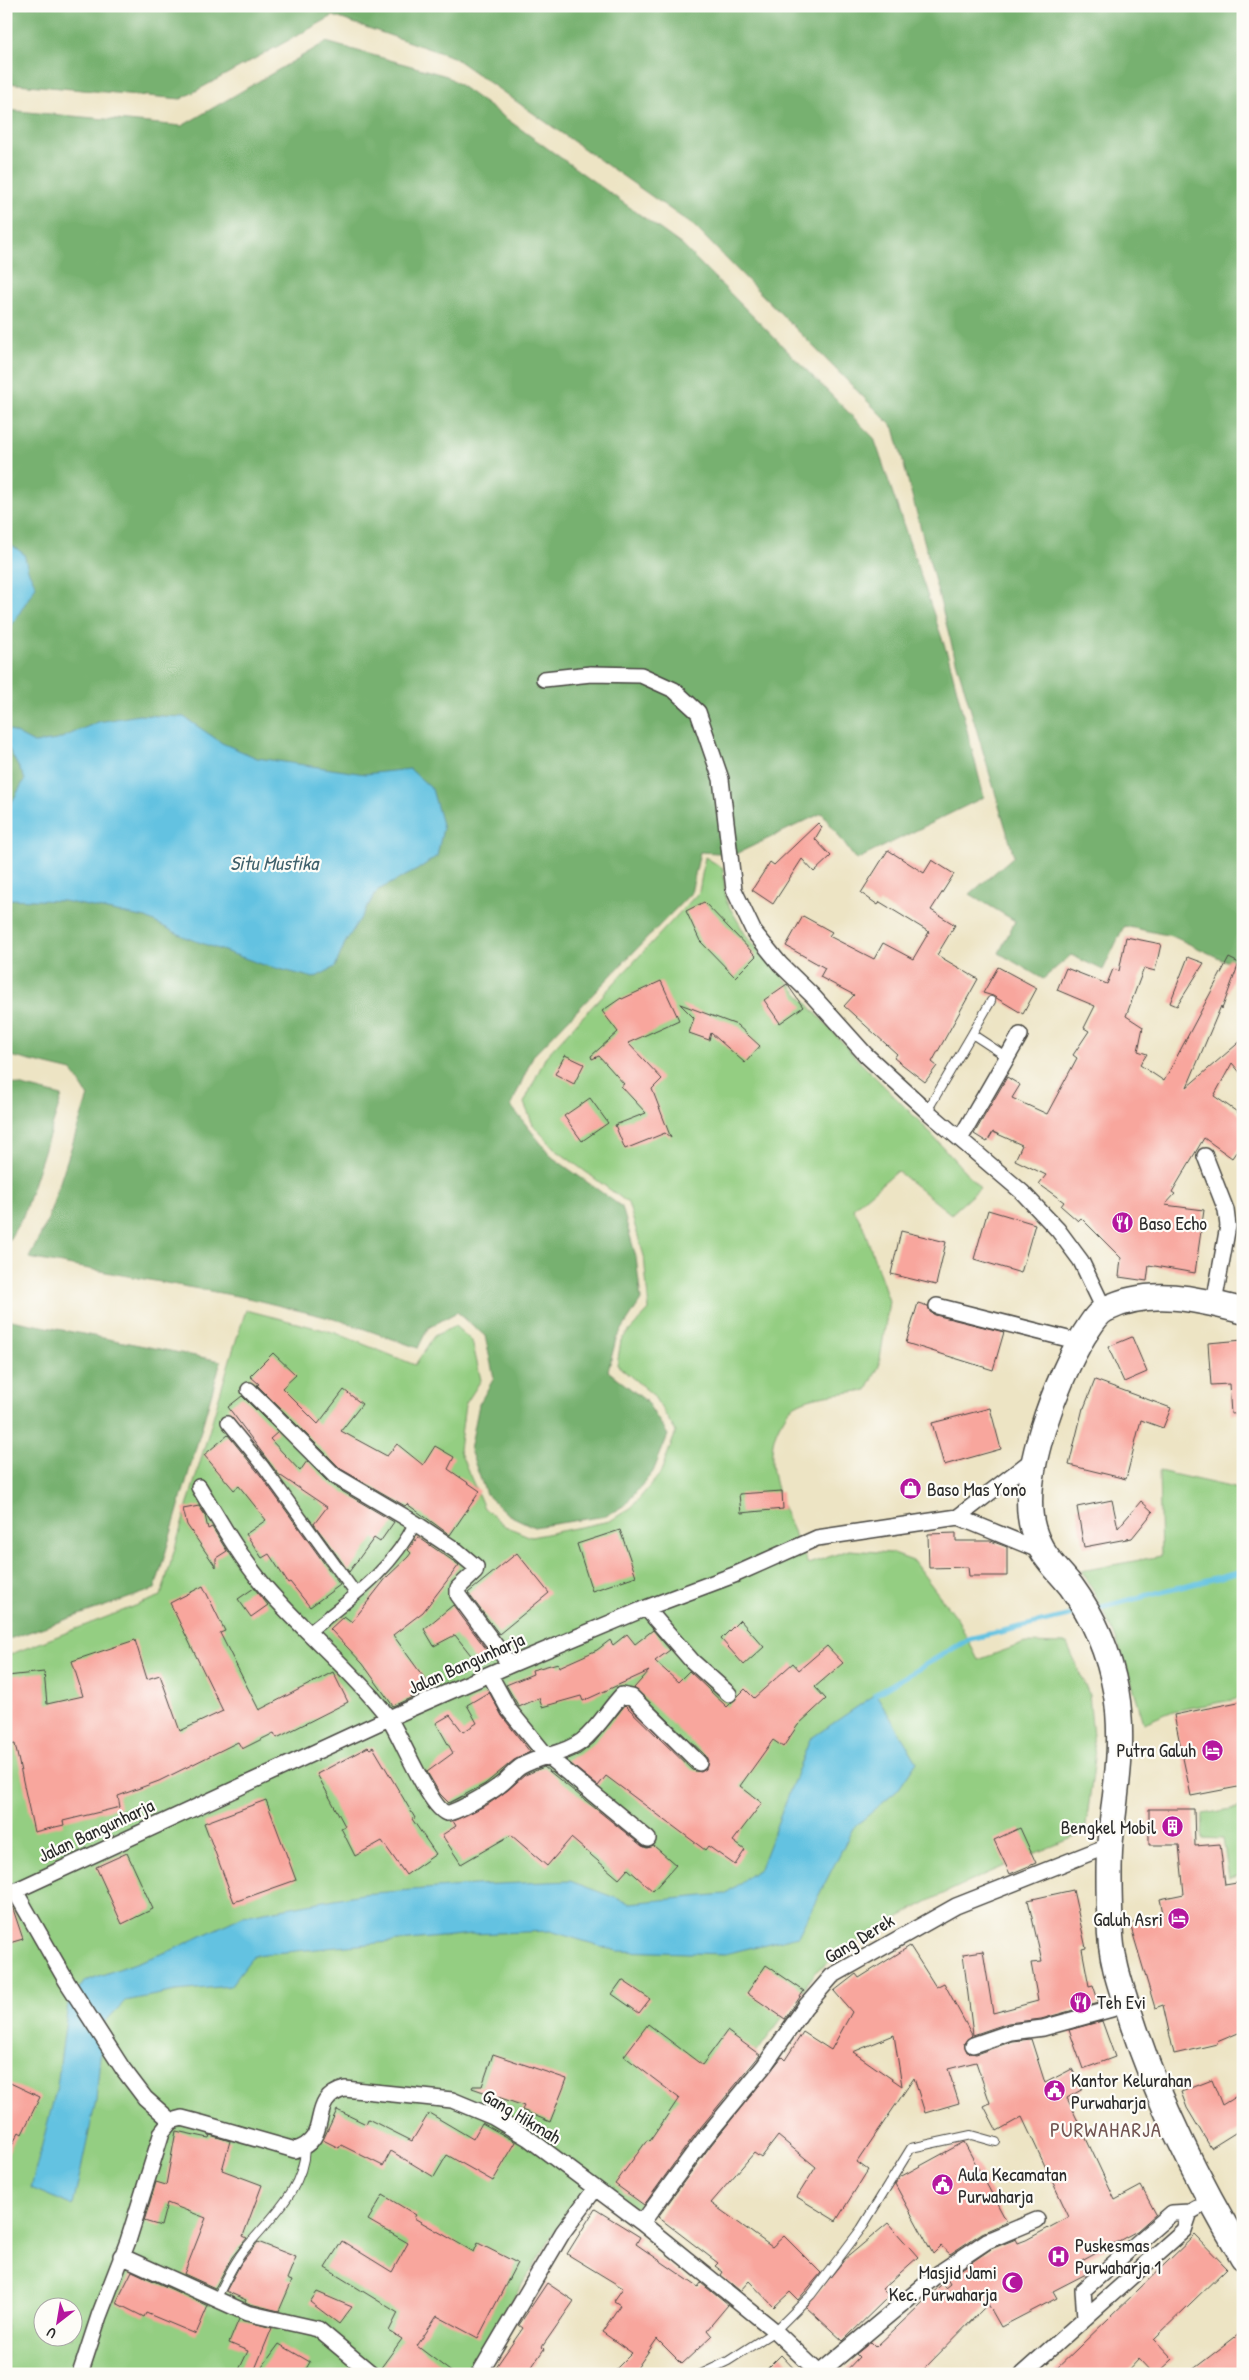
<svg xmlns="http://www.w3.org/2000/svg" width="1249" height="2380" viewBox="0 0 1249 2380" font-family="'Patrick Hand',sans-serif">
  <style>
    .green { fill: #94ce82; stroke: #607c56; fill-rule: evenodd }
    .forest { fill: #77b170; stroke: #516e4e }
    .water { fill: #63c2e1; stroke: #477686 }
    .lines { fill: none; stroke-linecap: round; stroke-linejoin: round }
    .stream { stroke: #63c2e1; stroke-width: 5.5 }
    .building { fill: #f8a69d; fill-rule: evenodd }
    .service-casing { stroke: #484742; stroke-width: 10 }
    .pedestrian-casing { stroke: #484742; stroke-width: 14 }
    .minor-casing { stroke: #484742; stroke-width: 18 }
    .trunk-casing { stroke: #484742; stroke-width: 28 }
    .service { stroke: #fff; stroke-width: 8 }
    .pedestrian { stroke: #fff; stroke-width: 11 }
    .minor { stroke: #fff; stroke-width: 15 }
    .trunk { stroke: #fff; stroke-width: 25 }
    .labels { text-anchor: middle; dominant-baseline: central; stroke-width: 4.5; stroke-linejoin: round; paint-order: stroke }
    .poi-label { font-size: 19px; fill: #2b2b2b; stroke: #fdfcf7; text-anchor: start }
    .street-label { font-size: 19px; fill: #2b2b2b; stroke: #fdfcf7 }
    .water-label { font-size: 20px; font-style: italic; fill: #3f606b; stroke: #fdfcf7 }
    .quarter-label { font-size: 21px; letter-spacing: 1px; fill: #735653; stroke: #fdfcf7 }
  </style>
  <rect width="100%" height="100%" fill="#fdfcf7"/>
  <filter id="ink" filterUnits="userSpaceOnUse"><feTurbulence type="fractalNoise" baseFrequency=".02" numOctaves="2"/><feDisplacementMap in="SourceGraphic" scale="10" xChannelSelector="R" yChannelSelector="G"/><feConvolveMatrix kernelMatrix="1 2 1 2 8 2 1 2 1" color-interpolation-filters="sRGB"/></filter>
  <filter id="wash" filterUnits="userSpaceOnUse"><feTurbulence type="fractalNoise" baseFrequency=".0096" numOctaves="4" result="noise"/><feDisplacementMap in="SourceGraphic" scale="20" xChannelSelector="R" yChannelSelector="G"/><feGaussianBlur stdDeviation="1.12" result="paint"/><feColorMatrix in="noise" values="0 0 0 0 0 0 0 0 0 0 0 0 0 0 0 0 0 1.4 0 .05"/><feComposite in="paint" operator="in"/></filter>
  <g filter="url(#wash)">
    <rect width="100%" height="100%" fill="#ede4c4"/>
    <path class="green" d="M705,857l18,11 3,33 21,36 113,125 59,59 61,67 -29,26 -54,-43 -44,37 10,18 26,75 -10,65 -12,24c-24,4 -55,3 -75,17 -5,3 -8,11 -11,15 -26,43 10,102 27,142l41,-14 42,3 22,8 45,59 20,40 47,-17 42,1 22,50 6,64 -10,75c-94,38 -190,76 -269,139l-177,240 -44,-35 -40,54 -88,143h-461v-718l155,-60 70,-240 15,-46 90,23 79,32 19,-29 21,-10 17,15 9,39 -16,25 -6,45 25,58 21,18 26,11 79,-16 22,-14 28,-33 16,-42 -23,-37 -36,-30 4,-25 28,-30 -5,-54 -16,-53 -72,-53 -23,-25 -9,-22 22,-47 153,-164zM42,2308h30v30h-30z
      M1159,1471l84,19v208l-70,13 -29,12c-16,-54 -32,-105 -63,-152l80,-15z
      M1243,1807v68l-14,3 -6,-39 -21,-1 1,-24z"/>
    <path class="forest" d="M6,6h1237v963l-71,-33 -48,-10 -21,44 -32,-15 -28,24 -44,-26 16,-32 -45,-27 44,-38 -59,-199 -61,-229 -200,-202 -241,-169 -120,-41 -152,83 -175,-16z
      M326,42l121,34 235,169 192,193 75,221 35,138 -128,63 -34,-47 -86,41 -36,-2 -9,41 -158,163 -22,50 41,51 70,50 14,50 5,43 -25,39 -8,32 38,30 22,34 -15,37 -28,33 -19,11 -72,11 -27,-13 -21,-20 -16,-44 9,-46 15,-26 -9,-42 -28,-24 -29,16 -10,20 -76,-27 -94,-23 -219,-40 18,-36 41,-126 -16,-25 -66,-16v-945l176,16z
      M6,1082l56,14 -39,120 -17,29z
      M6,1319l215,42 -66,228 -149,51z"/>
    <path class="water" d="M6,541l18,13 4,16 8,16 -30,49z
      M139,715l45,2 38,26 35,15 108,16 45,-5 22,20 11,39 -6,28 -20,14 -39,20 -33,53 -10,24 -21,11 -50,-13 -77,-27 -41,-20 -83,-17 -57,-2v-87l19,-33 -19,-35v-16l28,15 23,-3 41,-18z
      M876,1694l41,68 -19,28 -45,38 -55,108 -73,18 -108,-3 -67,-20 -78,3 -218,21 -24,31 -54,5 -51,10 -22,23 -7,76 -23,106 -42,-18 26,-102 11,-82 17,-23 87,-31 71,-34 119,-22 112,-9 96,-4 59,22 96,-9 35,-26 50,-129z"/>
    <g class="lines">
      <path class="stream" d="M1095,1609l148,-38
        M876,1694l93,-55 112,-26"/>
    </g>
    <g id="blocks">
      <path class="building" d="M818,823l4,4 -7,12 16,17 -17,16 -12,-13 -29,45 -21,-14 18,-28 4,3z
        M888,850l36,23 8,-13 22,14 -23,36 24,15 -18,30 41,24 -46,83 5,4 -12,16 -31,-24 3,-4 -53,-48 10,-11 -34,-18 5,-9 -39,-22 17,-30 29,16 -3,4 45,23 9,-16 30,16 16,-27 -49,-30 -2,3 -17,-12z
        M704,902l52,54 -21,21 -35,-36 -14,-30z
        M1126,937l35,7 -6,27 -11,-3 -18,48 17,11 -5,24 9,3 -7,11 24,16 65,-123 10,5 -17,46 -1,-3 -34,81 56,-48v37l-11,-13 -18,33 29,20v26l-11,16 -28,-20 -32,54 3,2 -10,11 39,5 -9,63 -46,-8 -2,16 -28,-4 2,-19 -40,-40 -3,3 -17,-15 3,-4 -25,-18 7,-9 -31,-15 7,-15 -29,-13 -6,10 -13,-8 33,-57 13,8 -8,13 35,16 30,-56 -4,-3 16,-24 -5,-3 11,-22 -38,-16 9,-22 41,16 6,-15 6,2z
        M1188,957l16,6 -27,43 -7,-3z
        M998,967l39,21 -14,26 -30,-18 -10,-3z
        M661,981l18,39 -51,23 34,36 -10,10 19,49 -6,-5 -40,16 -10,-24 31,-12 -25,-27 3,-2 -25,-28 -7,3 -1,-3 27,-24 -16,-21 19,-13 1,1z
        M787,984l16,23 -23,16 -16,-23z
        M680,1004l57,21 23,21 -15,17 -34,-30 -2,7 -20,-7 5,-15z
        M565,1055l19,9 -10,20 -19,-10z
        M590,1098l18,25 -26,18 -18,-25z
        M988,1210l47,14 -14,49 -47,-14z
        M901,1231l45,11 -10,43 -45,-11z
        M918,1303l10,3 2,6 5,3 69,17 -11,38 -87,-27z
        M1132,1337l15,35 -23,10 -16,-35z
        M1243,1340v73l-12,1 -2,-30 -18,1 -3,-42z
        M273,1353l23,22 -14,13 36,36 26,-34 18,14 -21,27 46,25 10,-12 26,21 12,-19 19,11 -6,12 32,22 -30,44 -43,-31 -2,2 -64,-37 -84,-84 2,-1 -9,-8z
        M1095,1380l76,28 -8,20 -22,-8 -15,59 -57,-14 14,-57h1z
        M242,1396l36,36 -8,7 30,32 7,-10 23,23 64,38 -14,20 -6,-4 -25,34 -35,-48 13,-17 -49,-33 -50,-67z
        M990,1408l11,41 -57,16 -12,-42z
        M228,1435l33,41 79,109 -30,22 -20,-25 -2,1 -19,-29 -7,4 -16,-24 20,-14 -27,-34 -5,4 -30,-35z
        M782,1491l1,18 -42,4 -2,-19z
        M1112,1500l6,28 23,-27 12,11 -21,26 -48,9 -7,-40z
        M199,1506l6,9 3,14 4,-2 15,24 -11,7v9l-29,-42 -4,-16z
        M620,1530l16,46 -44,15 -15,-47z
        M956,1533v8h35l16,6v29h-38l-1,-9 -39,1 -1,-34z
        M418,1537l41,28 -36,47 -30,23 37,51 -13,9 -24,11 -30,-42 -33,-35 14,-13 8,6 35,-45 21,-20 3,-4 -3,-3z
        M517,1553l32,40 -50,41 -31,-41z
        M203,1586l22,45 -5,2 39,77 74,-38 15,30 -71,36 -3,-5 -32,16 -4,-7 -79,39 -41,15 2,11 -57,14 1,4 -30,7 -19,-88 -5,1 -4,-36 5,-1 -4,-32 37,-4 3,32 36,-8 -11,-35 63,-21 12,39 13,-4 20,56 43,-20 -53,-108z
        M254,1588l14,17 -17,12 -13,-18z
        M453,1605l37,49 -12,10 -23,-29 -21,11 -10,-17z
        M740,1620l24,27 -20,18 -23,-26z
        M653,1630l17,20 -15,11 23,21 11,-11 38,36 18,-18 9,9 39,-35 6,7 28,-24 16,17 -28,24 11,12 -28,26 -15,22 -10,-7 -33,46 22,17 -29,38 12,9 -10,15 -27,-19 -3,4 -99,-74 -8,10 -32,-26 14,-6 14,-11 31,-38 67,65 9,2 5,-3 2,-8 -2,-5 -72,-68 15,-17 -66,30 -2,-5 -39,11 -3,-9 -20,9 -13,-22 27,-11 -1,-4 26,-7 1,4 38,-17 13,-10 3,5 14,-11 8,10z
        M489,1692l13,24 28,36 -16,8 -29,24 -36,19 -9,-9 -13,-22 26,-19 -17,-30 14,-8 13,17 14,-9 -10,-18z
        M1243,1701v85l-52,10 -17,-81z
        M368,1747l2,2 3,-2 42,71 -3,1 24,35 -30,21 -24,-34 -27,15 -14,-28 4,-2 -28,-52z
        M544,1767l98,79 5,2 7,-2 22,19 -23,26 -25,-22 -9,10 -48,-41 -24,28 -36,-31 -50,29 -19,-29 14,-9 -3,-5 34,-16 21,-15 17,-15z
        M266,1800l30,80 -62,22 -30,-79z
        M1149,1809h45l1,37 25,-2 5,41 18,-3v149l-26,11v2l-43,10 -11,-49 -8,3 -25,-84 33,-11 -3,-14 24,-5 -5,-49h-30z
        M1020,1828l16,35 -26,11 -16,-34z
        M127,1853l26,56 -31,15 -26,-57z
        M1073,1890l13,58 -4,1 7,37 4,-1 6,18 -58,16 -33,4 -35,12 -10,-81 20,-3 10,62 45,-12 -7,-38 11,-1 -14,-62z
        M11,1903l12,36 -17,5v-40z
        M910,1946l26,41 8,-4 28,52 -8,8 3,9 9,2 37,-13 18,-2 14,44 27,-14 11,20 -16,9 48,102 26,-14 15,28 -19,17 -57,31 6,12 -33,17 4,7 -56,29 -13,-23 -69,70h-76l16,-17 -3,-3 15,-12 5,5 66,-63 3,4 5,-4 -3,-5 44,-30 25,-10 2,4 8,-3 43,-23 -47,-100 -25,14 -13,-25 6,-3 -14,-41 -28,7 11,34 -34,10 -11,-35 -57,84 11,8 -32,51 -39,-24 19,-30 -38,-31 -17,22 -7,-5 -43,50 61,44 12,-11 37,37 -23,27 -8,-8 -16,15 -25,-26 -9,10 -19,-16 2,-3 -8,-6 3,-3 -60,-46 53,-72 71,-88 3,3 18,-28 28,18 21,-38 -18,-21 22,-17 3,4zM894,2035l8,51 -49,-34z
        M766,1965l38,26 -19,28 -38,-26z
        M622,1980l28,19 -11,14 -27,-19z
        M1102,2021l13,36 -32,12 -14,-39z
        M648,2024l54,41 25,-34 33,24 -64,78 -52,72 -29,-21 33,-45 2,2 29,-43 -55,-42z
        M493,2054l74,25 -17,43 -28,-12 2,-4 -52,-18 1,-2h9z
        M1212,2080l10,25 21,-13v36l-32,20 -24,-40 -6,-16z
        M6,2081l34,16 -18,37 -3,-2 -13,24z
        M337,2110l29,14 2,-5 44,22 17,-28 44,26 9,-16 34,19 -23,39 -46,-26 -13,22 -43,-26 -8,15 -42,-21 -2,3 -16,-8z
        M176,2131l33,7 1,-3 20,6 -8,29 40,15 -19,51 4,2 -15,19 -17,31 -31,-14 22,-56 -39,-15 -6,23 -17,-5 12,-39 10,3z
        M964,2142l43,80 -25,11 -32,21 -9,-8 -8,8 -38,-70 5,-7z
        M383,2195l33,20 -2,3 60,34 4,-9 39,20 -39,75 -41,-22 -20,30 37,28h-73l-1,-5 22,-30 -13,-8 9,-18 -73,-45 17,-27 50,31 16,-29 -40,-23z
        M595,2209l45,28 -4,7 62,43 3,-4 27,22 -21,25 5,6 -30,28 -25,-25 -24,35h-22l21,-21 -30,-21 18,-27 -6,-4 9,-13 -56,-34z
        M888,2223l30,34 -36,32 7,7 -46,45 -37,-34 39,-48z
        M1195,2235l32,33 -73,71 19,20 -16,15h-4l-14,-15 -14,15h-74z
        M258,2242l38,15 -9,22 5,2 -13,30 -29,-7 -5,-2 1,-2 -20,-9 15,-28z
        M132,2271l76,35 -12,28 -50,-21 -2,4 -28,-14z
        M547,2283l27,18 -32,46 2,2 -17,25h-36l32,-46 -4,-3z
        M317,2292l35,15 -13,17 -29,-22z
        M239,2319l33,9 -19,46h-16l11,-23 -19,-8z
        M1243,2331v43h-56z
        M279,2344l31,18 -7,12h-46z
        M781,2355l18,19h-37z"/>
    </g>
  </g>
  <g filter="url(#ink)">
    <use href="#blocks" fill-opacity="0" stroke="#484742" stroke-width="1"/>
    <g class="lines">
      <defs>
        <path id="service" d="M972,1034l19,-33
          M927,1111l45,-77 35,23
          M216,2299c9,-16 17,-36 29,-50 25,-31 59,-59 60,-101
          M701,2374l27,-13 47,-30 36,-36 50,-66 50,-81 60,-13 25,7"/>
        <path id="pedestrian" d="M227,1422l36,44 93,128
          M308,1633c41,-34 83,-61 107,-110"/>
        <path id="minor" d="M544,679l47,-5 50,1 33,15 24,22 23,67 13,111 20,42 26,32 32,31 54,60 61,56 95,81 36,38 23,31 23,48
          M960,1139l60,-104
          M1205,1156l21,54 2,16 -14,77
          M937,1306l143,36
          M249,1390l86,86 80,47 42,28 19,16 -1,5 -17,16v7l52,70
          M199,1487c21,35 41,70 67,101 39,45 86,82 122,129 11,15 43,94 59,96 7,1 46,-22 53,-28 7,-5 13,-13 20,-18 19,-12 44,-12 62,-26 16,-13 26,-31 40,-46l10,2 67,66
          M958,1517l83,34
          M646,1608l46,53 37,33
          M490,1675l19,35 37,45 102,84
          M15,1891l52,91 56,87 22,29 26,23
          M6,1895l383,-177 121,-53 136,-57 88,-33 83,-37 141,-21 78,-60
          M973,2045l38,-13 32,-4 83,-23
          M171,2121l11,-3 19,5 94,27c39,-11 10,-51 50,-61l107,11 41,17 35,21 114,85 133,108 45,43
          M642,2223l62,-84 60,-73 41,-59 27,-31 124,-70 154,-61
          M121,2256l126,57 71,16 54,45
          M1085,2317l-2,-27 89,-77 18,-1 7,-4
          M80,2374l19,-58 29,-75 34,-109 9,-11
          M479,2374l84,-142 32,-43
          M818,2374l121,-101 48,-32 50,-21
          M1022,2374l162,-144 6,-18"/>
        <path id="trunk" d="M1243,1311c-45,-12 -93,-24 -137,-2 -9,4 -16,17 -22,26 -27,44 -66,142 -51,194 8,27 21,36 38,57 24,33 38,66 45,106 9,51 -1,100 -6,151 -2,26 -1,54 0,81 0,32 10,61 20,91 27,85 67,165 113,242"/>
      </defs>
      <use href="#service" class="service-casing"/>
      <use href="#pedestrian" class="pedestrian-casing"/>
      <use href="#minor" class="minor-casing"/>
      <use href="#trunk" class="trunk-casing"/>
      <use href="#service" class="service"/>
      <use href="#pedestrian" class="pedestrian"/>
      <use href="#minor" class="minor"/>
      <use href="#trunk" class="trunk"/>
    </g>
  </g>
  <defs>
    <symbol id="restaurant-disc" viewBox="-11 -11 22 22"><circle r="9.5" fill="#b5179e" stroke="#fdfcf7"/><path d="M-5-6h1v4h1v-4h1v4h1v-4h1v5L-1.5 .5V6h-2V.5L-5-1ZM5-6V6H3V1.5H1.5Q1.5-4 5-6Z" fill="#fff"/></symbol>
    <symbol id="shop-disc" viewBox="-11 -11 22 22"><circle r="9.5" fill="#b5179e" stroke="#fdfcf7"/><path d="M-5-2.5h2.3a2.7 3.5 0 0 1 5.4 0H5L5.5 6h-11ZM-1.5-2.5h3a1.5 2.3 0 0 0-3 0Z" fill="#fff"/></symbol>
    <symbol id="hotel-disc" viewBox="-11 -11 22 22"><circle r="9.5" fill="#b5179e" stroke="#fdfcf7"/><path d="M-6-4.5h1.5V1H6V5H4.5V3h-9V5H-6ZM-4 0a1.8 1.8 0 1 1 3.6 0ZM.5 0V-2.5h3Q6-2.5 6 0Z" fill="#fff"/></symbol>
    <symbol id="building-disc" viewBox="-11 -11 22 22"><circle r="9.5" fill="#b5179e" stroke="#fdfcf7"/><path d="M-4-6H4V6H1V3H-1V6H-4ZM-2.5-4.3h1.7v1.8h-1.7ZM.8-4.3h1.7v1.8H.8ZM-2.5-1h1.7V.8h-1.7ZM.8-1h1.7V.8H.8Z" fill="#fff"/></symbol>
    <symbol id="civic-disc" viewBox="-11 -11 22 22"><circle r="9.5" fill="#b5179e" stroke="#fdfcf7"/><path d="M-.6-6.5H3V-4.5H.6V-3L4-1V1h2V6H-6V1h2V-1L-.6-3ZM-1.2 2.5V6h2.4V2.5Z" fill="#fff"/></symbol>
    <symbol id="hospital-disc" viewBox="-11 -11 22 22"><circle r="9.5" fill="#b5179e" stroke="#fdfcf7"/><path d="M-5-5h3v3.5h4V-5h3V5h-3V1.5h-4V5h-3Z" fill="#fff"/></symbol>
    <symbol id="mosque-disc" viewBox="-11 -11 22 22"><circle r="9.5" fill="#b5179e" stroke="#fdfcf7"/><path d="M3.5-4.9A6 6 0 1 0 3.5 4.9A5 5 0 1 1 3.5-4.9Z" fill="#fff"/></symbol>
  </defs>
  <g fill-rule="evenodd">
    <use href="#restaurant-disc" x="1110" y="1210" width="25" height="25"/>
    <use href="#shop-disc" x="898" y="1476" width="25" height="25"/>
    <use href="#hotel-disc" x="1200" y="1738" width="25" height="25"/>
    <use href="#building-disc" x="1160" y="1814" width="25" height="25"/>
    <use href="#hotel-disc" x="1166" y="1906" width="25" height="25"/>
    <use href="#restaurant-disc" x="1068" y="1990" width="25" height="25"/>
    <use href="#civic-disc" x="1042" y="2078" width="25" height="25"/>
    <use href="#civic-disc" x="930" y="2172" width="25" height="25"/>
    <use href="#hospital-disc" x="1046" y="2244" width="25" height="25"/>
    <use href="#mosque-disc" x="1000" y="2270" width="25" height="25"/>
  </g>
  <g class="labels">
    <g class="poi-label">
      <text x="1139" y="1223">Baso Echo</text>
      <text x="927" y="1489">Baso Mas Yono</text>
      <text x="1196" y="1750" text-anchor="end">Putra Galuh</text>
      <text x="1156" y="1827" text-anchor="end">Bengkel Mobil</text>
      <text x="1163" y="1919" text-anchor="end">Galuh Asri</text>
      <text x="1097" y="2002">Teh Evi</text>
      <text x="1071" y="2080">Kantor Kelurahan<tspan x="1071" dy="22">Purwaharja</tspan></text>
      <text x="958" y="2174">Aula Kecamatan<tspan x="958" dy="22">Purwaharja</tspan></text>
      <text x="1075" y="2245">Puskesmas<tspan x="1075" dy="22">Purwaharja 1</tspan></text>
      <text x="997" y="2272" text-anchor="end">Masjid Jami<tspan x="997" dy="22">Kec. Purwaharja</tspan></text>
    </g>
    <g class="street-label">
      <text transform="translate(466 1663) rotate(-24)">Jalan Bangunharja</text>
      <text transform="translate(96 1830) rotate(-25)">Jalan Bangunharja</text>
      <text transform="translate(859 1938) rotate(-31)">Gang Derek</text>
      <text transform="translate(522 2116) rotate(31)">Gang Hikmah</text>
    </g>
    <g class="water-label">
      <text x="274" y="862">Situ Mustika</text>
    </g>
    <g class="quarter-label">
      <text x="1106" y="2129">PURWAHARJA</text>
    </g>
  </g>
  <rect width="1249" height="2380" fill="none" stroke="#fdfcf7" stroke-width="25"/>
  <g transform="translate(58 2322) rotate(211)"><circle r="24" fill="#fdfcf7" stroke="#a9a8a5"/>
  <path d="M0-4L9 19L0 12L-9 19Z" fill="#b5179e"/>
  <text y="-8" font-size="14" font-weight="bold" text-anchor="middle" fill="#2b2b2b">U</text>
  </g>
</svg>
